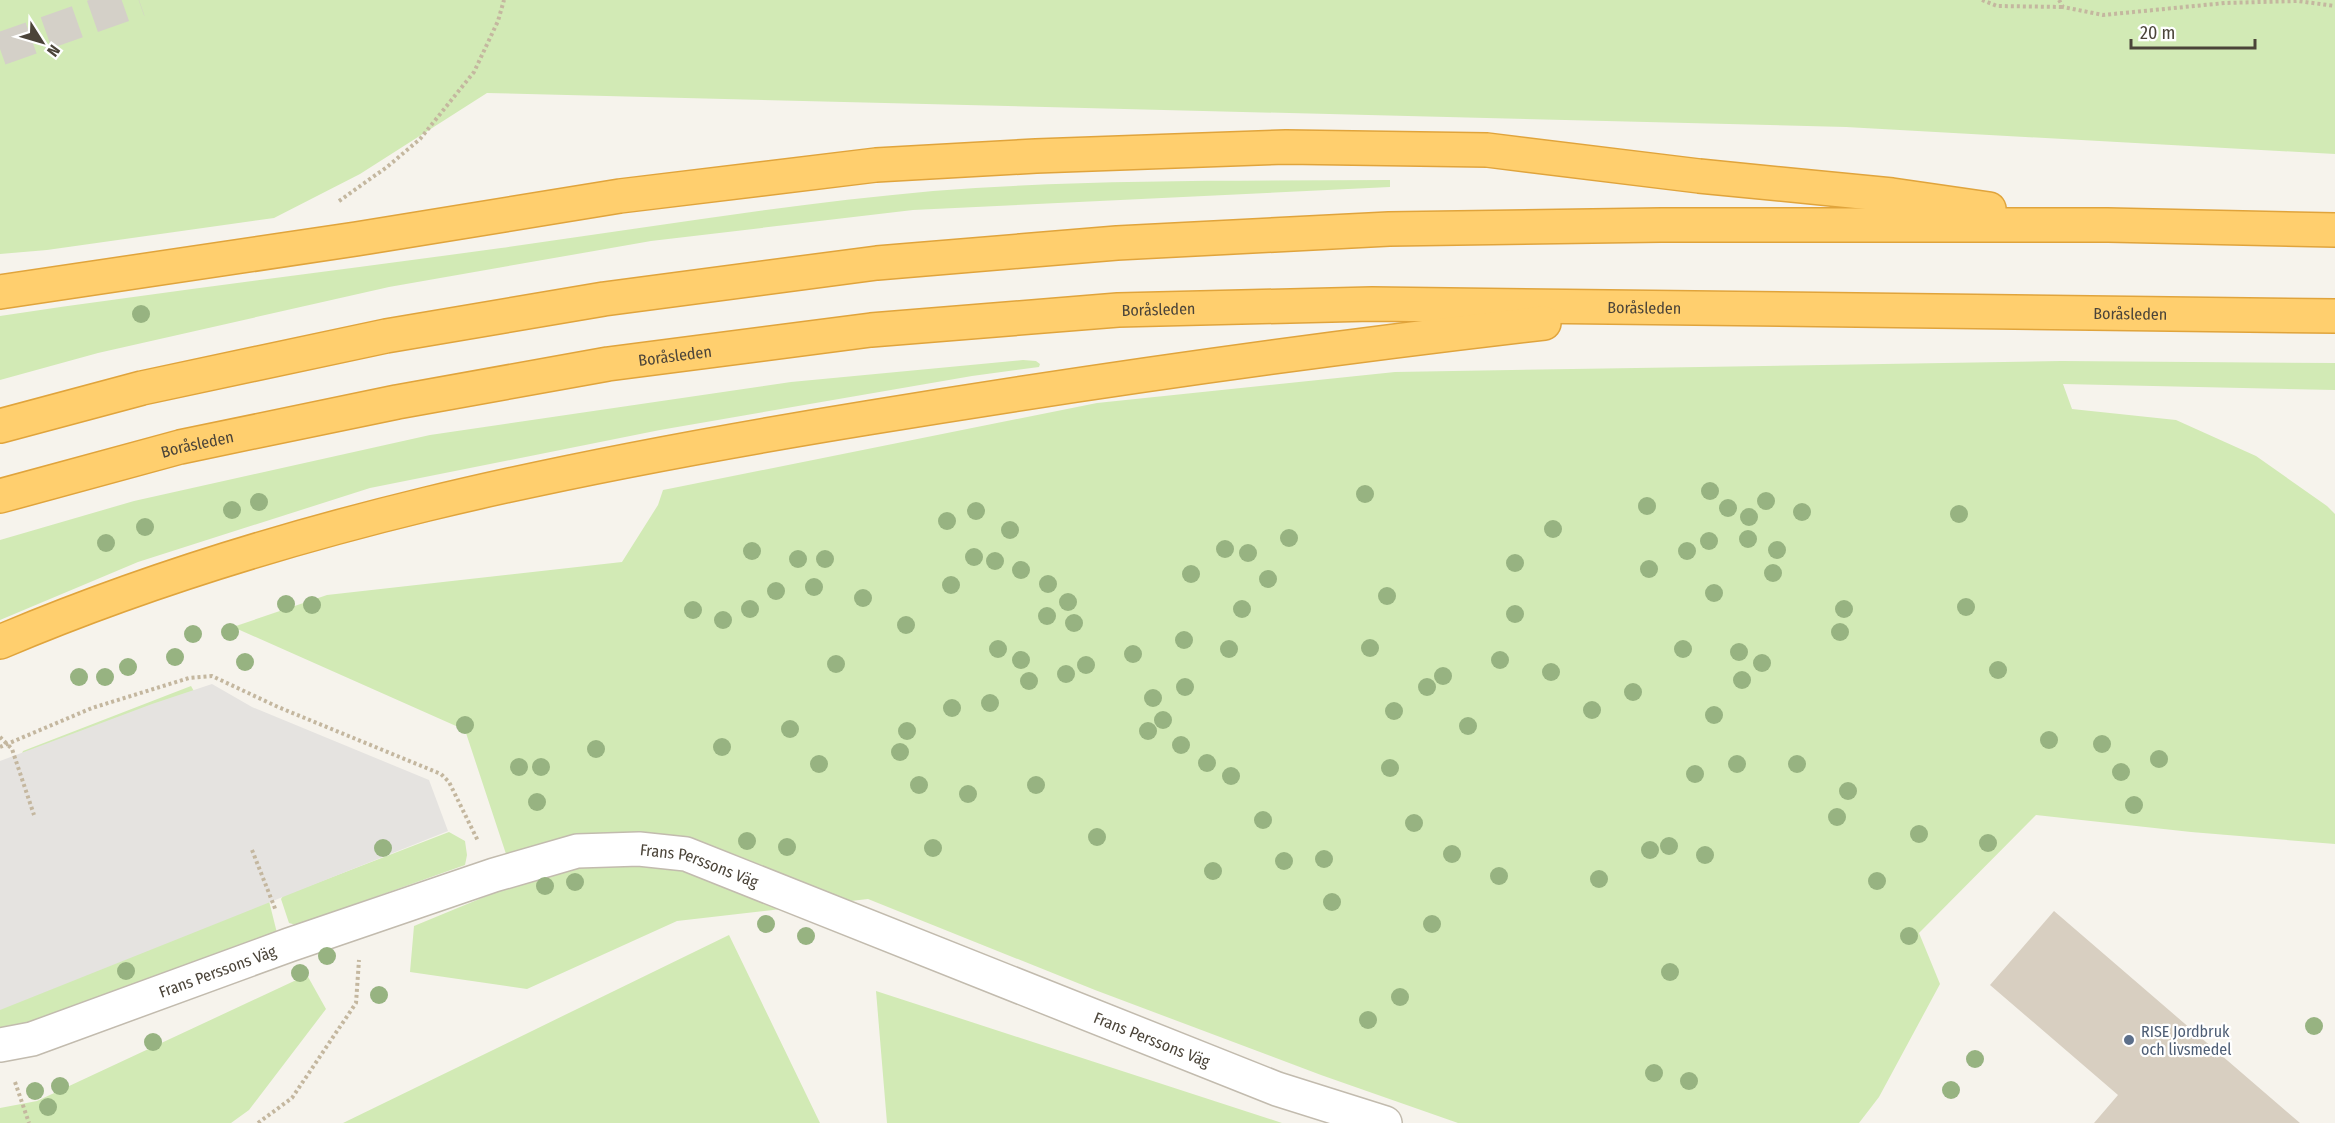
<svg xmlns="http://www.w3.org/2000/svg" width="2335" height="1123" viewBox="0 0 2335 1123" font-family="'Fira Sans Condensed',sans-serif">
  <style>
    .green { fill: #d2eab5 }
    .parking { fill: #e5e3e0 }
    .building { fill: #d8cfc1 }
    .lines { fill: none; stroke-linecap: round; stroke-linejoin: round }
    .street-tunnel { stroke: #d4d0c8; stroke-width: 33; stroke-dasharray: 33 16; stroke-linecap: butt }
    .street-casing { stroke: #c2bbae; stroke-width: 36 }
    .highway-casing { stroke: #e0a43c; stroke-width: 36 }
    .path { stroke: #c4b79f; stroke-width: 4; stroke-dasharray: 3 3; stroke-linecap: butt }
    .street { stroke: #fff; stroke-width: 33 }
    .highway { stroke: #ffcf6e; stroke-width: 33 }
    .tree { fill: #97b381 }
    .service-dot { fill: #5c6f8a; stroke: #fff; stroke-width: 2 }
    .labels { text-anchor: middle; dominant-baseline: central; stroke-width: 4.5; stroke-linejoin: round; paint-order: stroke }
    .street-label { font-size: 16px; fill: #4b4439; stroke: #fff }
    .service-label { font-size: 16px; fill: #4e5e75; stroke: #fff; text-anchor: start }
  </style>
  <rect width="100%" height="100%" fill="#f6f3ec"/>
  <path class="green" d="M0,0h2335v154l-489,-27 -1359,-34 -127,81 -86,44 -227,32 -47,4z
    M1390,180v7l-477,23 -262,31 -262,46 -291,66 -98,27v-64c167,-25 334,-45 501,-68 144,-20 287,-44 432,-57 152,-12 305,-10 457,-11z
    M1023,360l13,1 4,3 -1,3 -67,9 -312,54 -290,58 -232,74 -138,58v-80l134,-39 296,-66 361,-53z
    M2061,361l274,2v27l-272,-6 9,25 104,11 80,36 71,50 8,8v330l-144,-12 -155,-17 -117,118 21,51 -61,113 -20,26h-401l-137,-48 -226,-85 -227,-91 -191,22 -150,68 -117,-17 4,-46 92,-38 2,-28 -43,-130 -232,-103 94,-32 295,-33 36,-57 5,-15 434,-87 298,-31z
    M191,686l4,7 -174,63 2,-5z
    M449,832l16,9 2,14 -2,10 -169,60 -7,-2 -8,-24 2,-3z
    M269,901l8,32 -240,88 -37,7v-21z
    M729,935l91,188h-477z
    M307,975l19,34 -77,101 -18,13h-231v-15l37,-7z
    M876,991l406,132h-395z"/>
  <path class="parking" d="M212,684l40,23 177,73 19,51 -448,179v-249l152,-57z"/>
  <path class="building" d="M2054,911l246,212h-206l24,-28 -128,-110z"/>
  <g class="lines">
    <path class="street-tunnel" d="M0,49l139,-49"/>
    <defs>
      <g id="street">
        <path id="s1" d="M0,1045l32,-6 257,-94 205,-70 83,-24 62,-2 47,5 591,235 108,34"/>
      </g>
      <g id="highway">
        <path d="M0,292l356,-53 264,-43 256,-31 160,-9 250,-9 201,3 212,26 193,19 97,14"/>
        <path d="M0,426l142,-38 244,-52 218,-37 273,-36 240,-20 272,-14 272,-4h447l227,5"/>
        <path id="s2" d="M0,496l180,-49 217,-45 211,-38 263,-34 247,-20 254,-6 963,12"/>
        <path d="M0,642c276,-117 573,-176 867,-224 225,-37 451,-69 677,-95"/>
      </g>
    </defs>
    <use href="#street" class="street-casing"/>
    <use href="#highway" class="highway-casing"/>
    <path class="path" d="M1982,0l15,6 66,1
      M2059,0l4,7 40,8 122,-12 73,-2 37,5
      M339,201l48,-34 33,-28 54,-67 24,-51 6,-21
      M0,737l12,12 22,66
      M0,747l92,-39 97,-30 23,-2 66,31 163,67 8,8 29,59
      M252,850l24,61
      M15,1082l14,41
      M258,1123l34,-25 64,-95 3,-43"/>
    <use href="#street" class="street"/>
    <use href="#highway" class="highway"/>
  </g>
  <g class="tree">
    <circle cx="141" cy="314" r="9"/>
    <circle cx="1710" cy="491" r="9"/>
    <circle cx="1365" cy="494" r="9"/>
    <circle cx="1766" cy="501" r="9"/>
    <circle cx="259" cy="502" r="9"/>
    <circle cx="1647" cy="506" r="9"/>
    <circle cx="1728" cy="508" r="9"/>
    <circle cx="232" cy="510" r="9"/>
    <circle cx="976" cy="511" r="9"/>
    <circle cx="1802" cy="512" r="9"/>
    <circle cx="1959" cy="514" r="9"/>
    <circle cx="1749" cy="517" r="9"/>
    <circle cx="947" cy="521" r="9"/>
    <circle cx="145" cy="527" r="9"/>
    <circle cx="1553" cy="529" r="9"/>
    <circle cx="1010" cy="530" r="9"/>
    <circle cx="1289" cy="538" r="9"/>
    <circle cx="1748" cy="539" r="9"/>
    <circle cx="1709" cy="541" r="9"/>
    <circle cx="106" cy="543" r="9"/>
    <circle cx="1225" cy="549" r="9"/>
    <circle cx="1777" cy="550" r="9"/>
    <circle cx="752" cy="551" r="9"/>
    <circle cx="1687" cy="551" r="9"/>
    <circle cx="1248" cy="553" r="9"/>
    <circle cx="974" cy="557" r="9"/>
    <circle cx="798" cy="559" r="9"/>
    <circle cx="825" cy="559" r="9"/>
    <circle cx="995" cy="561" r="9"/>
    <circle cx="1515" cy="563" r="9"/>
    <circle cx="1649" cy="569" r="9"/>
    <circle cx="1021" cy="570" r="9"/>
    <circle cx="1773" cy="573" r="9"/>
    <circle cx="1191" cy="574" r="9"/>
    <circle cx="1268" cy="579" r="9"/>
    <circle cx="1048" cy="584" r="9"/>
    <circle cx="951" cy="585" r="9"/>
    <circle cx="814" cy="587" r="9"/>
    <circle cx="776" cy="591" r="9"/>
    <circle cx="1714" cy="593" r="9"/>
    <circle cx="1387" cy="596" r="9"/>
    <circle cx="863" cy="598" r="9"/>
    <circle cx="1068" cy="602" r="9"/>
    <circle cx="286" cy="604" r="9"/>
    <circle cx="312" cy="605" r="9"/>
    <circle cx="1966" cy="607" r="9"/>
    <circle cx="750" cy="609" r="9"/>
    <circle cx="1242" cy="609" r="9"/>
    <circle cx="1844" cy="609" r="9"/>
    <circle cx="693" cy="610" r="9"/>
    <circle cx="1515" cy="614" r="9"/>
    <circle cx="1047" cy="616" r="9"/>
    <circle cx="723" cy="620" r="9"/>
    <circle cx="1074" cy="623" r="9"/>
    <circle cx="906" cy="625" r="9"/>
    <circle cx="230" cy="632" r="9"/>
    <circle cx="1840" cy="632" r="9"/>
    <circle cx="193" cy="634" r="9"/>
    <circle cx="1184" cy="640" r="9"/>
    <circle cx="1370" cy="648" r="9"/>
    <circle cx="998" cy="649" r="9"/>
    <circle cx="1229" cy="649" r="9"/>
    <circle cx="1683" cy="649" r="9"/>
    <circle cx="1739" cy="652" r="9"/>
    <circle cx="1133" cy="654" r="9"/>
    <circle cx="175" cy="657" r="9"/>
    <circle cx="1021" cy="660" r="9"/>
    <circle cx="1500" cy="660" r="9"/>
    <circle cx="245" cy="662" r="9"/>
    <circle cx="1762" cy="663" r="9"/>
    <circle cx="836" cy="664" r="9"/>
    <circle cx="1086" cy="665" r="9"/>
    <circle cx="128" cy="667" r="9"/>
    <circle cx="1998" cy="670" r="9"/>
    <circle cx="1551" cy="672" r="9"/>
    <circle cx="1066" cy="674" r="9"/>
    <circle cx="1443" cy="676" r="9"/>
    <circle cx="79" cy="677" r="9"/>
    <circle cx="105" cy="677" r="9"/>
    <circle cx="1742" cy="680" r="9"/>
    <circle cx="1029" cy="681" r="9"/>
    <circle cx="1185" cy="687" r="9"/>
    <circle cx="1427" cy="687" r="9"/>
    <circle cx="1633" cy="692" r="9"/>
    <circle cx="1153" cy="698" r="9"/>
    <circle cx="990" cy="703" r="9"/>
    <circle cx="952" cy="708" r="9"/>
    <circle cx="1592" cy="710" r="9"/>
    <circle cx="1394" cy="711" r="9"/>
    <circle cx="1714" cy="715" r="9"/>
    <circle cx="1163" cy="720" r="9"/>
    <circle cx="465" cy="725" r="9"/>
    <circle cx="1468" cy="726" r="9"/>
    <circle cx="790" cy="729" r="9"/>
    <circle cx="907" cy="731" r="9"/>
    <circle cx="1148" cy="731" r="9"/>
    <circle cx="2049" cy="740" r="9"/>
    <circle cx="2102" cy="744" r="9"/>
    <circle cx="1181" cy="745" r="9"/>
    <circle cx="722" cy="747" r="9"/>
    <circle cx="596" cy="749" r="9"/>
    <circle cx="900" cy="752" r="9"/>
    <circle cx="2159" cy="759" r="9"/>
    <circle cx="1207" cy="763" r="9"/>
    <circle cx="819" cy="764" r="9"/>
    <circle cx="1737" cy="764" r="9"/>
    <circle cx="1797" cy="764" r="9"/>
    <circle cx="519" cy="767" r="9"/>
    <circle cx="541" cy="767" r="9"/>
    <circle cx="1390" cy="768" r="9"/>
    <circle cx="2121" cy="772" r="9"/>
    <circle cx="1695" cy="774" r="9"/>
    <circle cx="1231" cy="776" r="9"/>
    <circle cx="919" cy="785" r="9"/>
    <circle cx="1036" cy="785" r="9"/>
    <circle cx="1848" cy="791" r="9"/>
    <circle cx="968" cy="794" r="9"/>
    <circle cx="537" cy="802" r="9"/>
    <circle cx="2134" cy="805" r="9"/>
    <circle cx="1837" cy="817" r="9"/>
    <circle cx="1263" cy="820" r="9"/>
    <circle cx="1414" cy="823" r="9"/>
    <circle cx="1919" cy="834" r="9"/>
    <circle cx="1097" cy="837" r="9"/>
    <circle cx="747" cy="841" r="9"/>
    <circle cx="1988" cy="843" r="9"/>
    <circle cx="1669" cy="846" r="9"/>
    <circle cx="787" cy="847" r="9"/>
    <circle cx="383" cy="848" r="9"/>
    <circle cx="933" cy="848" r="9"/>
    <circle cx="1650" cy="850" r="9"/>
    <circle cx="1452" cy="854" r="9"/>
    <circle cx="1705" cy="855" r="9"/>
    <circle cx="1324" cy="859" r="9"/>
    <circle cx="1284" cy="861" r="9"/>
    <circle cx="1213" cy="871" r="9"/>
    <circle cx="1499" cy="876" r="9"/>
    <circle cx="1599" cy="879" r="9"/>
    <circle cx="1877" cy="881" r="9"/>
    <circle cx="575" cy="882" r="9"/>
    <circle cx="545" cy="886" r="9"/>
    <circle cx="1332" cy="902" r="9"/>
    <circle cx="766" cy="924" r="9"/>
    <circle cx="1432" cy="924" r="9"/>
    <circle cx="806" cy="936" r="9"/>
    <circle cx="1909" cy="936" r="9"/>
    <circle cx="327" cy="956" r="9"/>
    <circle cx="126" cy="971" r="9"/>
    <circle cx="1670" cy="972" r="9"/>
    <circle cx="300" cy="973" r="9"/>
    <circle cx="379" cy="995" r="9"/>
    <circle cx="1400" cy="997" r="9"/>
    <circle cx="1368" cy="1020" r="9"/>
    <circle cx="2314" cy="1026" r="9"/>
    <circle cx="153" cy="1042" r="9"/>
    <circle cx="1975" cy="1059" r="9"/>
    <circle cx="1654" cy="1073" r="9"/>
    <circle cx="1689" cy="1081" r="9"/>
    <circle cx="60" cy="1086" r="9"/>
    <circle cx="1951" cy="1090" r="9"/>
    <circle cx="35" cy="1091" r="9"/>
    <circle cx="48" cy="1107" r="9"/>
  </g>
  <circle class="service-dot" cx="2129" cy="1040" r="6"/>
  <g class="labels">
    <g class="street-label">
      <text stroke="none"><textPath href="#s2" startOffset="1662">Boråsleden</textPath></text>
      <text stroke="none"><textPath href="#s2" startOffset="1176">Boråsleden</textPath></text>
      <text stroke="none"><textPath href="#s2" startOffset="2148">Boråsleden</textPath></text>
      <text stroke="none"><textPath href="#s2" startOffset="690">Boråsleden</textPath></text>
      <text stroke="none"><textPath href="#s2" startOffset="204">Boråsleden</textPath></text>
      <text stroke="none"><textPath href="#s1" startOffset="734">Frans Perssons Väg</textPath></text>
      <text stroke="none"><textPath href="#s1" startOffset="230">Frans Perssons Väg</textPath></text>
      <text stroke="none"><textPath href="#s1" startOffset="1220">Frans Perssons Väg</textPath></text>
    </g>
    <g class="service-label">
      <text x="2141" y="1031">RISE Jordbruk<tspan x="2141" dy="18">och livsmedel</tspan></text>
    </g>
  </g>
  <g transform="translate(42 42) rotate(127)" stroke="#ffffff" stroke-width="4.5" paint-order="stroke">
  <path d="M0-4.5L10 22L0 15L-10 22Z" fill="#4b4439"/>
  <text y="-9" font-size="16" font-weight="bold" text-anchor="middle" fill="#4b4439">N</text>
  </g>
  <path d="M2131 39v9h124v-9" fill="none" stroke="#4b4439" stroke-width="3"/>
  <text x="2140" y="39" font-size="18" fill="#4b4439" stroke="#ffffff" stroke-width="4.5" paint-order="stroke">20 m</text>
</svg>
